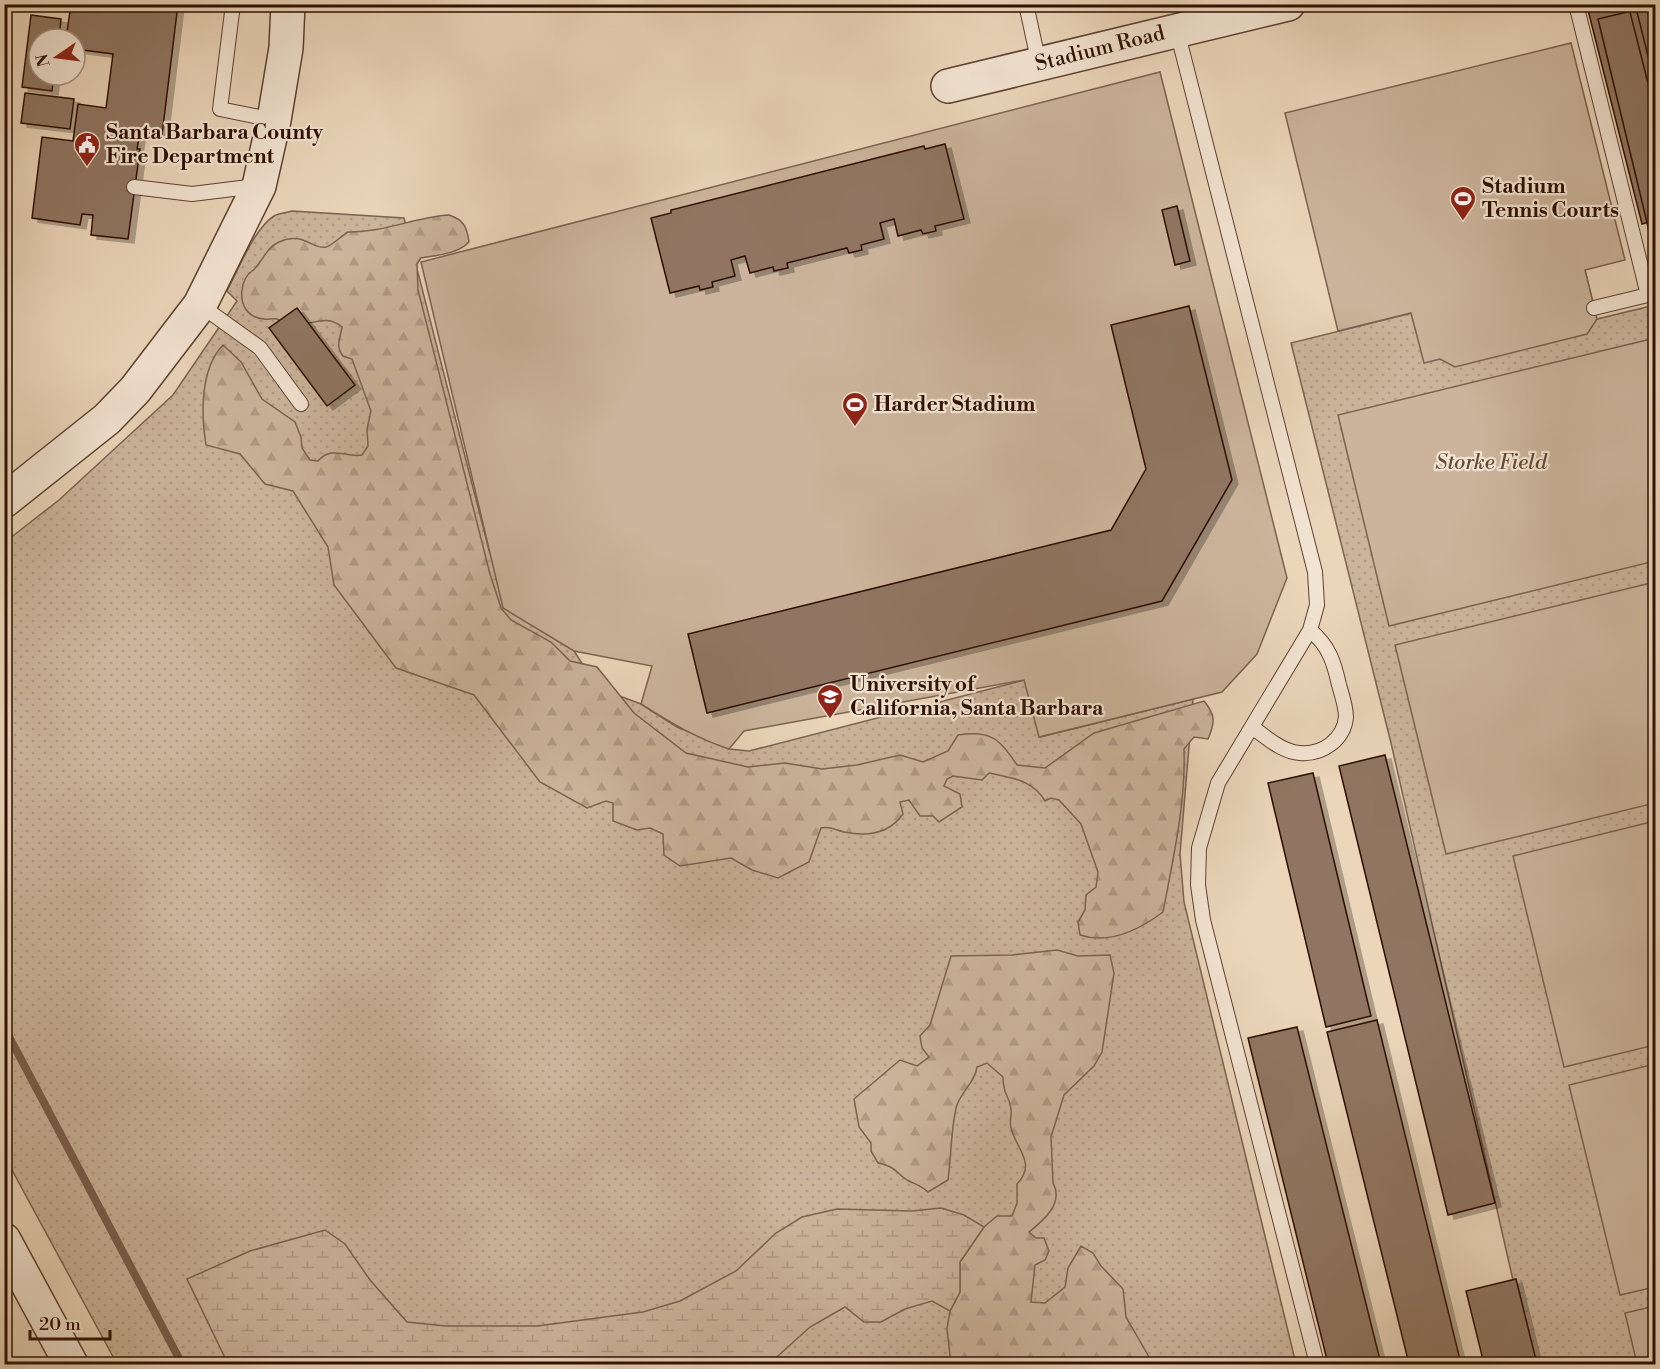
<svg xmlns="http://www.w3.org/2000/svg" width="1660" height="1369" viewBox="0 0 1660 1369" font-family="'Libre Bodoni',serif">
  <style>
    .grass { fill: url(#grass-dots); stroke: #7c624f; stroke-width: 1.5 }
    .forest { fill: url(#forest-firs); stroke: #7c624f; stroke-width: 1.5 }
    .wetland { fill: url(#wetland-marsh); stroke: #7c624f; stroke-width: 1.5 }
    .pitch { fill: #cbb49b; stroke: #7c624f; stroke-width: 1.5 }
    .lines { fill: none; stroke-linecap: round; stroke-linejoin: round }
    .stream { stroke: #795e4c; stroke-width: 8 }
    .building { fill: #907662; stroke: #2e0f03; stroke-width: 1.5; filter: url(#shadow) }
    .service-casing { stroke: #5d4131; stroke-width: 16 }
    .tertiary-casing { stroke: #5d4131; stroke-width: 36 }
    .service { stroke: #f2e4d2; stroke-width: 14 }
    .tertiary { stroke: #f2e4d2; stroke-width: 33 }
    .labels { text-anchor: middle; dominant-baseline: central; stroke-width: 4.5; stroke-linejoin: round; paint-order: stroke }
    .street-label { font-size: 21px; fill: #2e0f03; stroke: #f2e4d2 }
    .poi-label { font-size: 21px; font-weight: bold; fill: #2e0f03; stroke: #f2e4d2; text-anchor: start }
    .park-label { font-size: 21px; font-style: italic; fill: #654938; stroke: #f2e4d2 }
  </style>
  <defs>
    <pattern id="grass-dots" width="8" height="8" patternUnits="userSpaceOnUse" patternTransform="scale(1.5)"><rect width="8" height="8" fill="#cbb49b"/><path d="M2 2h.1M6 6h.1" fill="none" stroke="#af9a84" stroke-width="1.8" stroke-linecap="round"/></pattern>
    <pattern id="forest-firs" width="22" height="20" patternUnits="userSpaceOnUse" patternTransform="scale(1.5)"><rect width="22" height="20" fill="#cbb49b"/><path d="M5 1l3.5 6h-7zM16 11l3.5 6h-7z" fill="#af9a84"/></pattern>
    <pattern id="wetland-marsh" width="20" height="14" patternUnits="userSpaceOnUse" patternTransform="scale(1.5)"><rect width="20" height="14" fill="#cbb49b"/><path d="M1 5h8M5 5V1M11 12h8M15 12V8" fill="none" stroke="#af9a84"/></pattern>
    <filter id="shadow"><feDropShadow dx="6" dy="4" stdDeviation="0" flood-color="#0004"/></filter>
  </defs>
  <rect width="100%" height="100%" fill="#ebd6ba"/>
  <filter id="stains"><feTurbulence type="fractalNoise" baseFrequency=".00333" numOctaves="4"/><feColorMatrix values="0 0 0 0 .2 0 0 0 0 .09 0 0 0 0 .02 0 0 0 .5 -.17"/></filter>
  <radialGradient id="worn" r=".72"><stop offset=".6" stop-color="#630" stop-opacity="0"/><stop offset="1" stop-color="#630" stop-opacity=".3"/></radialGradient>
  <path class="grass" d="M292,211l112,7 86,336 -20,-304 153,-39 -49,440 24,37 43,16 36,23 52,22 20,2 276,-71 15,57 153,-38 -13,155 4,48 112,462h-1179l-112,-207v-615l54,-42 114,-105 64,-94 -10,-10c11,-21 27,-62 47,-75 5,-3 12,-3 18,-5z
    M1585,270l12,49 58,-14v1059h-123l-141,-621 -100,-400z"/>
  <path class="forest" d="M449,215c15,5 18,12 20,27 -11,12 -32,13 -48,16l-4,6 1,26 72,284 11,34 10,12 40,22 19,19 27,6 37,46 52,40 62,14 37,-4 37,6 35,-4 43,-10 23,7 25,-11 10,-16c33,-5 42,4 59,30l28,3 49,-35 110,-32c12,14 11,22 4,38l-14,-2 -10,12c2,54 -11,110 -21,163 -24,18 -53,33 -83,23l-2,-13 7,-12 1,-15 10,-8 2,-15 -17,-48 -22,-24 -8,-2 -6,3c-13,-22 -34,-23 -56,-28l-7,7 -29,-4 -6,3 -3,7 16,8 2,13 -23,15 -6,-6h-13l-11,-16 -9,2 3,12c-14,20 -35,23 -59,18 -9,-2 -13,-6 -23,-4l-12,34 -31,16 -26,-8 -21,-12 -51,8 -16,-11 -1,-21 -13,-6 -13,2 -24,-9v-18l-7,-2 -19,7 -47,-26 -66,-87 -78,-27 -62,-83 -6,-38 -35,-56 -28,-7 -25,-30 -34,-9c-5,-31 -6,-76 17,-100l18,17 21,37 33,23 6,15 1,11 8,12 8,1c14,-16 27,-3 44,-6l6,-9 -1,-17 4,-18 -19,-52 -9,-3c-8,-11 -3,-16 -1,-29 -18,-15 -32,1 -52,-3 -4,0 -9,-3 -13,-5 -5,-1 -9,1 -13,0 -16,-1 -24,-14 -22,-29 1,-8 3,-14 10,-19 11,-8 12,-22 27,-29 24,-11 34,8 47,5 7,-2 15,-11 22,-15 35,1 67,-15 101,-17z
    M1057,950l21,6 32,-1 4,18 -12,79 -8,14 -30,29 -13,42 2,46c11,20 -9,37 -24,49l7,6h8l5,13 -4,9 -10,5 -4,37 14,1 20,-16 3,-19 13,-22 12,7 8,13 22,23 3,28 23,40 1,7h-199l-4,-35 3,-18 10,-19v-30l24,-35 13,-11h15l5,-13v-19c20,-21 -1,-35 -6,-56 -2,-6 1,-13 0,-19 -2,-15 -8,-13 -8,-32l-16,-14 -10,4c-2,16 -17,25 -21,41 -5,23 -5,49 -8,72l-20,12c-7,-7 -14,-8 -21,-12 -13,-9 -11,-13 -29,-17l-7,-12v-8l-12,-16 -5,-28 46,-39 17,6 12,-9 -7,-9 -2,-12 10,-11 21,-69 61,-1z"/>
  <path class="wetland" d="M941,1208l23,7 20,12 -24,35v30l-10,19 -18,-10 -27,8 -24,13h-17l-19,-15 -35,20 -41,37h-541l-41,-85 63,-28 75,-21 20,14 25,36 37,42 39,4h91l106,-14 37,-11 56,-30 40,-38 26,-16 35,-8 75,2z"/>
  <path class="pitch" d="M1571,43l54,217 -40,10 12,49 -10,15 -132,33 -15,-8 -16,4 -13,-50 -73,18 -53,-218z
    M1160,72l127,506 -30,76 -35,38 -183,45 -15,-57 -280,51 -15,18c-33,-11 -60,-27 -88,-45l11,-38 -78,-15 -71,-43 -82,-346z
    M1655,338v223l-266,65 -51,-211z
    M1655,582v221l-209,51 -51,-209z
    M1655,821v224l-91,22 -51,-211z
    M1655,1064v223l-35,8 -51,-210z
    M1655,1306v58h-18l-12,-51z"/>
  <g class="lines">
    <path class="stream" d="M4,1027l178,337"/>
  </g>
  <path class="building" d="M71,4l58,5 1,-5h48l-16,131 -22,-3 -3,17h3l-12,90 -37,-4 2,-20 -11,-1 -2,11 -48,-7 10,-81 31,4 5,-37 28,4 7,-54 -38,-5v-10h-9z
    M1612,4h16l28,111v105l-14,4 -54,-214z
    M1635,4h21v84z
    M1656,5v233l-5,1 -53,-220z
    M31,15l30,4 -2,20h-20v36h15l-2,16 -30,-4z
    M25,93l49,6 -4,30 -49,-6z
    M945,144l19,75 -29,7 1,5 -13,3 -2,-4 -23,6 -4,-17 -14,4 4,16 -23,6 1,5 -13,3 -2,-5 -60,15 1,5 -14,3 -1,-4 -23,6 -5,-17 -14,4 4,16 -23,6 1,5 -13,3 -1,-4 -29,7 -19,-75 20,-5v-3l253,-64 1,3z
    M1177,206l13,55 -15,4 -13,-55z
    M1189,306l43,174 -70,121 -455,112 -19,-79 423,-104 35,-61 -35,-144z
    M297,308l58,77 -28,21 -58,-78z
    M1385,755l110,448 -47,12 -109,-449z
    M1313,773l58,243 -45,11 -58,-244z
    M1377,1020l84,344h-52l-82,-332z
    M1297,1027l84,337h-53l-80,-326z
    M1516,1279l21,85h-53l-18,-73z"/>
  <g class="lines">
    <defs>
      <path id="service" d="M233,4l-13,105 54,11
        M1026,4l13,60
        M1576,4l72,291
        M1177,31l138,541 2,33 -7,25 -92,153 -19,65 -1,37 5,35 114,444
        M134,187l58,7 65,-8
        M200,305l60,43 41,56
        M1594,308l62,-15
        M1252,727c14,10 30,25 48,26 23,2 44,-14 46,-36 0,-10 -4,-22 -7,-32 -5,-23 -10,-39 -29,-55"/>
      <path id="tertiary" d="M948,86l340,-82
        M4,501l103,-82 28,-29 65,-85 59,-119 15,-66 12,-72 2,-44
        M4,1240l67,124"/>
    </defs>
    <use href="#service" class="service-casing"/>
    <use href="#tertiary" class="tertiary-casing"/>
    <use href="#service" class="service"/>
    <use href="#tertiary" class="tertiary"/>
  </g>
  <defs>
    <symbol id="civic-pin" viewBox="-11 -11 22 30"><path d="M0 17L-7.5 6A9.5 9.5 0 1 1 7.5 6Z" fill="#8f2418" stroke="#f2e4d2"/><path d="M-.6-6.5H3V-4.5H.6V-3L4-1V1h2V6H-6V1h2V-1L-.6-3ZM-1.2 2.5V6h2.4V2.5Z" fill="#fff"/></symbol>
    <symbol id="stadium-pin" viewBox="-11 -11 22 30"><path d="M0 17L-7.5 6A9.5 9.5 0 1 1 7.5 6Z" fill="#8f2418" stroke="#f2e4d2"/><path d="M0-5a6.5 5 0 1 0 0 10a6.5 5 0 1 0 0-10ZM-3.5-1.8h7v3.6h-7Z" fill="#fff"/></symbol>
    <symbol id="university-pin" viewBox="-11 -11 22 30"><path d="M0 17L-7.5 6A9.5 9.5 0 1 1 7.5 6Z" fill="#8f2418" stroke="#f2e4d2"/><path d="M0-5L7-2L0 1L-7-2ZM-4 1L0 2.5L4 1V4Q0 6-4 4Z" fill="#fff"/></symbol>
  </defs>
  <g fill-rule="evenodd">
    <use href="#civic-pin" x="72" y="130" width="30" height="40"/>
    <use href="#stadium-pin" x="1448" y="184" width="30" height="40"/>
    <use href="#stadium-pin" x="840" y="390" width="30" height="40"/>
    <use href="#university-pin" x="815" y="682" width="30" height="40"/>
  </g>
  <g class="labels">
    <g class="street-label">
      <text transform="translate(1100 49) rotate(-14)">Stadium Road</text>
    </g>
    <g class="poi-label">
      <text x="106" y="133">Santa Barbara County<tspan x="106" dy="24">Fire Department</tspan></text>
      <text x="1482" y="187">Stadium<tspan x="1482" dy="24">Tennis Courts</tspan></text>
      <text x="874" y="405">Harder Stadium</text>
      <text x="850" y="685">University of<tspan x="850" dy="24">California, Santa Barbara</tspan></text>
    </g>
    <g class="park-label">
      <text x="1491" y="463">Storke Field</text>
    </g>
  </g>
  <rect width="1660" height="1369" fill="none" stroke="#ebd6ba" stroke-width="24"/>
  <rect x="6" y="6" width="1648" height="1357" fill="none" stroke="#2e0f03" stroke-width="3"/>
  <rect x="12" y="12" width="1636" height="1345" fill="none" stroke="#2e0f03" stroke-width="1.5"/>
  <g transform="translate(57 57) rotate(256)"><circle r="28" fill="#f2e4d2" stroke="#a48f7f" stroke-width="1.5"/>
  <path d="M0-4.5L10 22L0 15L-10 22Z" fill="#8f2418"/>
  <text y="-9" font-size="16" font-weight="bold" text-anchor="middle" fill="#2e0f03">N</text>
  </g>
  <path d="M30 1330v9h80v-9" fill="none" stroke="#2e0f03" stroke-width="3"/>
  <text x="39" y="1330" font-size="18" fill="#2e0f03" stroke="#f2e4d2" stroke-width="4.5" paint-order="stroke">20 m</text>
  <rect width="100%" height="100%" filter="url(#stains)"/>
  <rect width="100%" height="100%" fill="url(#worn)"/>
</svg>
